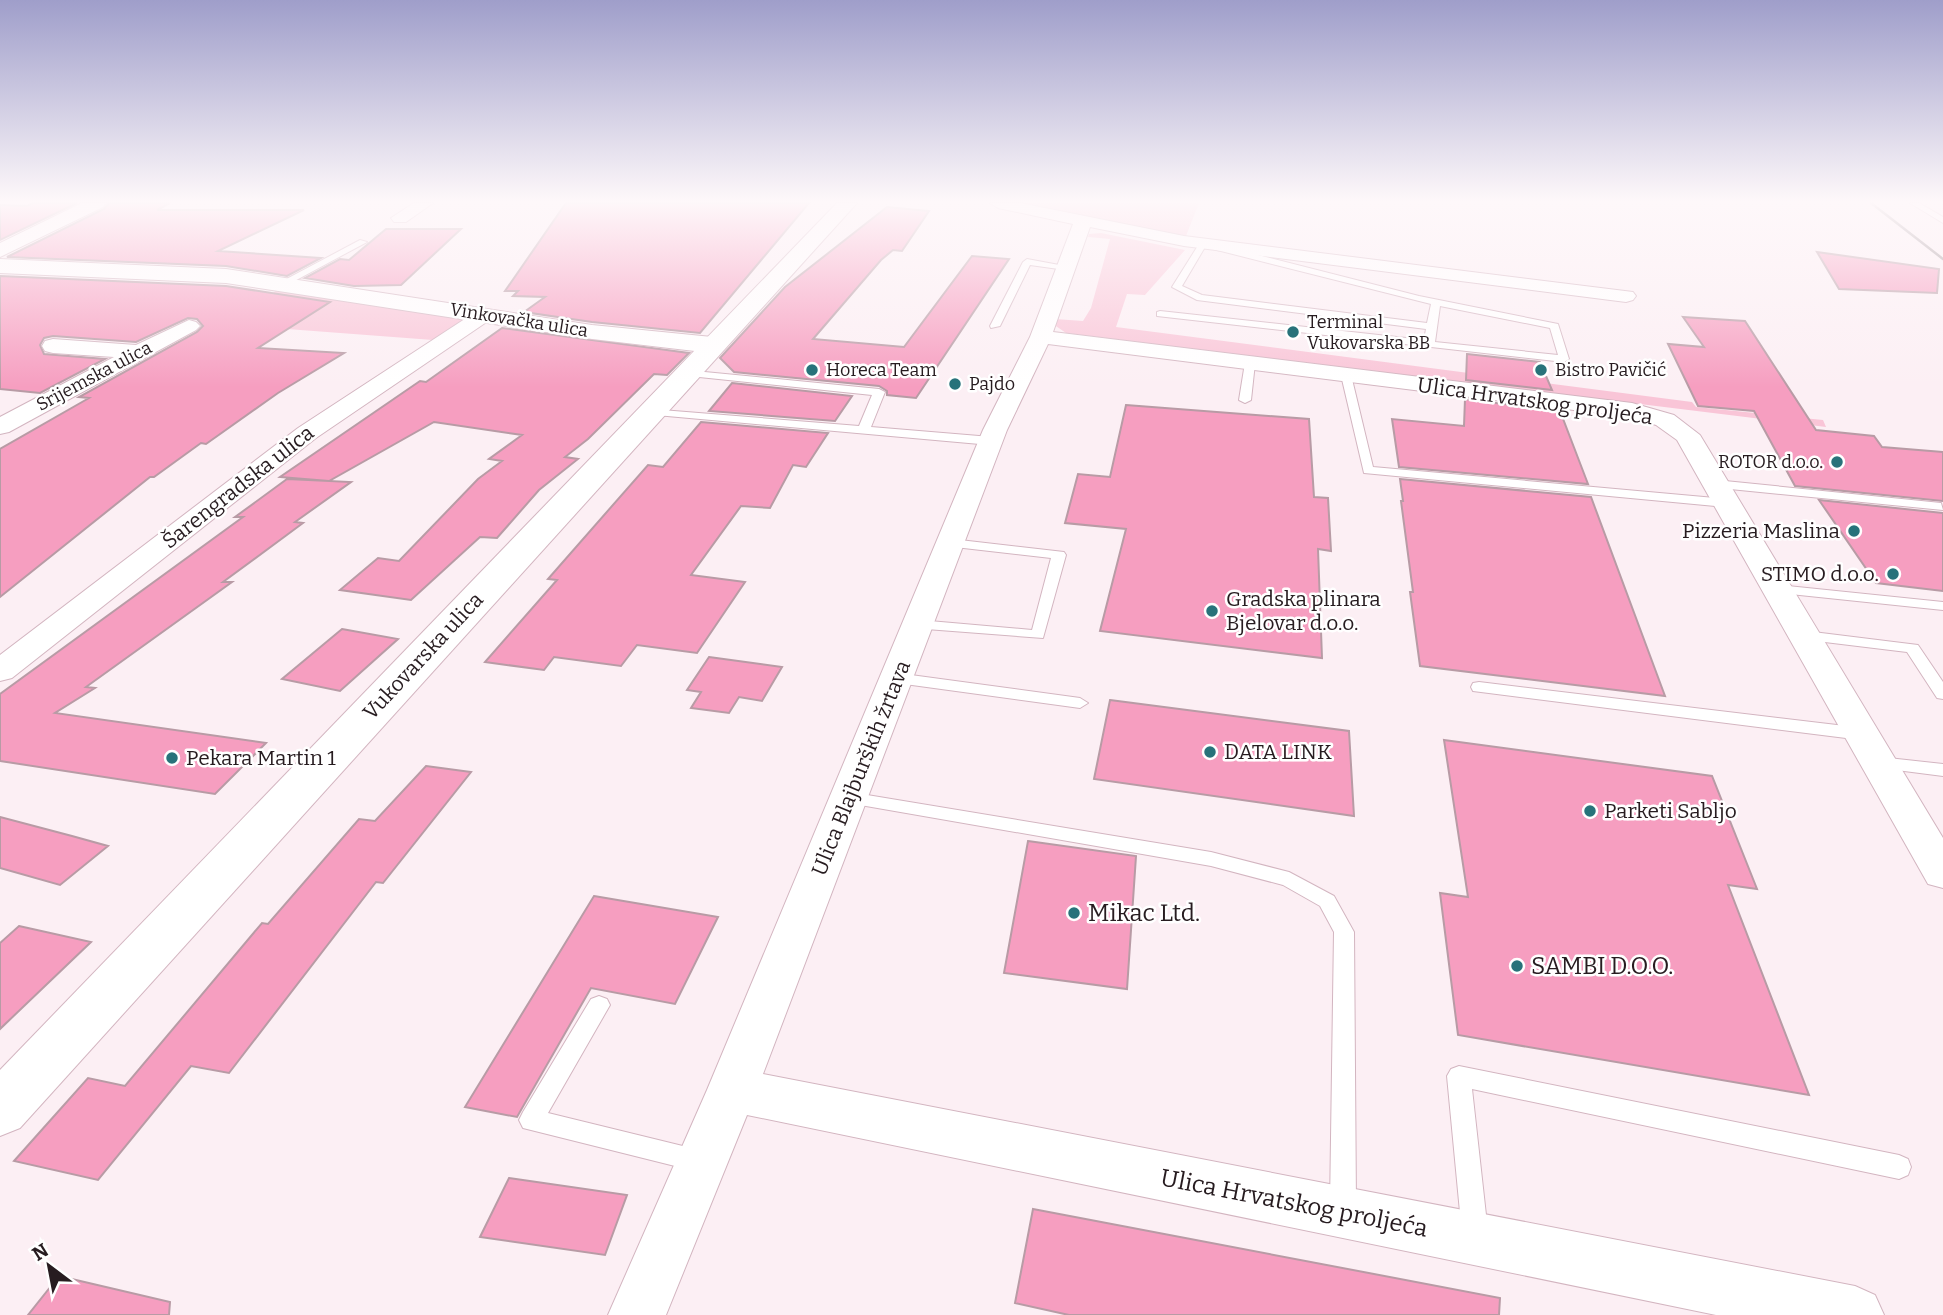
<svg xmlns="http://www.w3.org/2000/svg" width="1943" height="1315" viewBox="0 0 1943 1315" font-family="Bitter,serif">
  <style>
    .green { fill: #f9c5d7 }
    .building { fill: #f69ec0; stroke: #b89ba5; stroke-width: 2 }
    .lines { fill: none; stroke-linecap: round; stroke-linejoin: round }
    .lane-casing { stroke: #d3b5c0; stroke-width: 2 }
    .street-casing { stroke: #d3b5c0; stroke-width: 2 }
    .secondary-casing { stroke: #d3b5c0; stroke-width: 2 }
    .primary-casing { stroke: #d3b5c0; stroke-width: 2 }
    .lane { fill: #fff; fill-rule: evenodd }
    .street { fill: #fff; fill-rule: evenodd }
    .secondary { fill: #fff; fill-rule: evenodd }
    .primary { fill: #fff; fill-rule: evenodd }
    .rail { stroke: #968a8f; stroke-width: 2.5 }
    .poi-dot { fill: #28727a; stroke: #fff; stroke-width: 2.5 }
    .labels { text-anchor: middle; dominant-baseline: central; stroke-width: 5; stroke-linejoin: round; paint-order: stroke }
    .far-street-label { font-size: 18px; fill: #271c20; stroke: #fff }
    .far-poi-label { font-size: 18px; fill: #271c20; stroke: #fff; text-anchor: start }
    .street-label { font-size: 21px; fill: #271c20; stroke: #fff }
    .poi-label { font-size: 21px; fill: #271c20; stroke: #fff; text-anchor: start }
    .near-poi-label { font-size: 24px; fill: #271c20; stroke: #fff; text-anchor: start }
    .near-street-label { font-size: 24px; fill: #271c20; stroke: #fff }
  </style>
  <rect width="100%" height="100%" fill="#fceff4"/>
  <path class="green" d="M998,203h201l-15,38z
    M1101,233l84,17 -40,45 -18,-1 -11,33 576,75 4,5 127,13 3,7 -760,-94 -13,-9 2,-5 28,2 8,-13 19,-69 -22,-2 1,-3z
    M276,291l191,27 -34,22 -211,-16z"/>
  <path class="building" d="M33,203h44l-77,37v-35l27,1z
    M109,203h61l-13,7h147l-86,41 103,7 -34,18 -61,-10 -219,-9 97,-48z
    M566,203h243l-109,130 -108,-11 -68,-10 21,-15 -32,-1 5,-5h-13z
    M887,207l42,4 -27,40 -9,-1 -12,10 -68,79 91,8 68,-91 37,3 -93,139 -29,-3v-4l-8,-5 -145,-14 -14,-14 65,-71z
    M386,229h75l-60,56 -47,1 -49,-8 35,-19 9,1z
    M1817,252l122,17 -2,24 -98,-4z
    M0,276l226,10 104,16 -72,46 86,5 -66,40 -72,51 -5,-1 -47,34h-4l-150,120v-148l89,-51 -10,-1 118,-65 6,-6 -6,-7 -9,-1 -52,24 -83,-6 -9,2 -4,7 4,9 61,5 -65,34 -40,-4z
    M1683,317l62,4 71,109 58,6 8,11 61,5v49l-148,-15 -41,-75 -56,-5 -30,-62 36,3z
    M502,328l187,25 -22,22 -13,-1 -66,65 -23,18 13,2 -39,31 -42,48 -17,-1 -69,63 -71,-10 38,-32 21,3 79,-82 24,-18 -13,-2 33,-24 -88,-13 -105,59 -49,-4 140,-96 6,1z
    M1467,354l73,8 12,28 -86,-10z
    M732,383l120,13 -17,25 -126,-10z
    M1465,399l95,12 28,73 -189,-17 -7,-48 72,7z
    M1126,405l183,14 5,78 14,1 3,53 -13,-2 4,109 -222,-27 26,-102 -61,-6 13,-49 32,3z
    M701,422l127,11 -22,34 -13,-2 -23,43 -29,-2 -50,69 54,7 -48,71 -60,-8 -16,21 -67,-9 -10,13 -59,-8 72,-82 -9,-1 100,-114 15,2z
    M287,479l64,3 -56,40 8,1 -80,59h9l-146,105 9,1 -40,25 211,30 -51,51 -215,-33v-67l243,-177h-8z
    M1400,479l191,18 74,199 -245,-30 -10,-74h3l-12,-91h2z
    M1819,500l124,13v78l-67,-8z
    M342,629l56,10 -58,52 -58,-12z
    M709,657l73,10 -20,34 -23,-4 -10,16 -38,-5 10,-16 -14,-2z
    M1110,700l239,31 5,85 -260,-37z
    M1444,740l268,36 45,113 -29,-4 81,210 -351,-60 -18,-142 28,4z
    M426,766l45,6 -88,111 -7,-1 -147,191 -38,-7 -93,114 -84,-19 74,-83 37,8 137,-163 6,1 91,-105 16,2z
    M0,817l72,19 36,10 -48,39 -60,-17z
    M1028,841l108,15 -9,133 -123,-16z
    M594,896l124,21 -43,87 -84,-16 -74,129 -52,-10z
    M19,926l72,16 -91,87v-86z
    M509,1178l118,17 -22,60 -125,-18z
    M1033,1209l467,89 -1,17h-430l-54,-12z
    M59,1276l111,26 -1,13h-141z"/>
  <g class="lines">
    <defs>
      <path id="lane" d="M1910,203h9l24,14v6z
        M360,240l7,2 -80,43 -8,-2z
        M1203,241l216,55 139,28 11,35 -5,3 -407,-46v-4l3,-1 264,29 2,-11 -229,-29 -25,-13 27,-43zM1205,247l226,57 -4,19 -225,-28 -20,-9zM1440,306l110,22 8,27 -123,-13z
        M1027,259l43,8 -4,3 -36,-5 -30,61 -9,2 -1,-2 33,-64z
        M1250,360l5,3 -4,37 -6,3 -6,-3 6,-37z
        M684,370l195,19 6,3 -14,35 120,10 6,4 -6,4 -346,-31v-4l4,-1 210,17 13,-31 -192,-20v-4z
        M1346,372l5,3 22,92 353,32 7,4 -7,4 -362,-34 -23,-98z
        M1715,480l226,23 2,7 -233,-23 -1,-3z
        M951,539l113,13 2,3 -23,83 -130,-10 -3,-3 3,-3 5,-2 114,10 19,-72 -105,-12 -2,-3z
        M1777,585l166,17v8l-171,-18 -2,-3 2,-3z
        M1805,631l113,14 25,37v17l-6,-1 -30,-46 -107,-13 -3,-3z
        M896,673l184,25 8,5 -8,5 -190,-26 -2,-4z
        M1479,682l383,46 9,6 -9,6 -389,-49 -2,-4 2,-4z
        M1879,757l64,7v12l-70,-9 -3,-4 3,-4z
        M849,792l362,60 78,20 45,24 20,36 2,275 -4,9 -9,3 -9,-3 -4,-9 4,-275 -14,-26 -37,-21 -72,-19 -368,-64 -3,-4 3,-4z
        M599,996l8,3 3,6 -62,108 151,37 9,3 3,8 -3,8 -9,3 -176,-44 -4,-8 4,-8 68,-113z
        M1459,1066l440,89 9,4 3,8 -3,8 -9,4 -427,-90 16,144 -4,9 -9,4 -9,-4 -4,-9 -15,-157 4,-7z"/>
      <path id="street" d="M414,203h19l-27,19h-12l-3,-4z
        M990,203h30l164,33 449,56 3,4 -3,4 -7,2 -442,-56 -94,-19 -37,105 579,71 42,12 26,20 243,403v50l-15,-4 -251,-444 -21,-15 -27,-8 -581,-73 -41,86 -244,644 1092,212 20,9 9,20h-168l-969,-200 -81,200h-58l99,-225 276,-660 47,-93 43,-113 -75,-16z
        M484,309l7,2 3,4 -3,4 -175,119 -304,240 -12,3v-26l298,-227 179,-117z
        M189,320l7,2 4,4 -4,4 -187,102 -9,2v-17l114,-60 -61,-4 -8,-2 -3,-5 3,-5 8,-2 83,6z"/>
      <path id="secondary" d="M82,203h24l-3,4 -103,50v-14z
        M0,259l226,10 366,56 120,12 9,3 4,5 -4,5 -9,3 -120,-14 -366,-56 -226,-10z"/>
      <path id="primary" d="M837,203h20l-837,925 -20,8v-66z"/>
    </defs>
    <use href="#lane" class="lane-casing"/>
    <use href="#street" class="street-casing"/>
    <use href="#secondary" class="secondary-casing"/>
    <use href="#primary" class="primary-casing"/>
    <use href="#lane" class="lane"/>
    <use href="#street" class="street"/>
    <use href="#secondary" class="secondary"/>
    <use href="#primary" class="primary"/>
    <path class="rail" d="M1871,203l72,56"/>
  </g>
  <linearGradient id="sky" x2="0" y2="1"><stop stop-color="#9f9eca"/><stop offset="0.52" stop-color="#fef8fa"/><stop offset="1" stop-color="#fef8fa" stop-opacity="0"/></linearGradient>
  <rect width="1943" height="387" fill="url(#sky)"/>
  <g class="poi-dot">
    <circle cx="1293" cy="332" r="7"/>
    <circle cx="812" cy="370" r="7"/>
    <circle cx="1541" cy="370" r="7"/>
    <circle cx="955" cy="384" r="7"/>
    <circle cx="1837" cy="462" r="7"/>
    <circle cx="1854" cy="531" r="7"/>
    <circle cx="1893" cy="574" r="7"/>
    <circle cx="1212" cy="611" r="7"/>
    <circle cx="1210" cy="752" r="7"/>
    <circle cx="172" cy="758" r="7"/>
    <circle cx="1590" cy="811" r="7"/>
    <circle cx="1074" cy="913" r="7"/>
    <circle cx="1517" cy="966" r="7"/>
  </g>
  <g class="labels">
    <g class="far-street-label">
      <text transform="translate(519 320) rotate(9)">Vinkovačka ulica</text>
      <text transform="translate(94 376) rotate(-28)">Srijemska ulica</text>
    </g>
    <g class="far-poi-label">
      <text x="1307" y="322">Terminal<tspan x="1307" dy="21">Vukovarska BB</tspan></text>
      <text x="826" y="370">Horeca Team</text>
      <text x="1555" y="370">Bistro Pavičić</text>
      <text x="969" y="384">Pajdo</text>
      <text x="1823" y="462" text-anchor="end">ROTOR d.o.o.</text>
    </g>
    <g class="street-label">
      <text transform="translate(1535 401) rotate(8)">Ulica Hrvatskog proljeća</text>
      <text transform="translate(238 487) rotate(-38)">Šarengradska ulica</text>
      <text transform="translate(423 656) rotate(-47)">Vukovarska ulica</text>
      <text transform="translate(861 768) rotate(-68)">Ulica Blajburških žrtava</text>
    </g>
    <g class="poi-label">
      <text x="1840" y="531" text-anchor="end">Pizzeria Maslina</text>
      <text x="1879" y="574" text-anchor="end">STIMO d.o.o.</text>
      <text x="1226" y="599">Gradska plinara<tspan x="1226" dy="24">Bjelovar d.o.o.</tspan></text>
      <text x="1224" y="752">DATA LINK</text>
      <text x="186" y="758">Pekara Martin 1</text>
      <text x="1604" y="811">Parketi Sabljo</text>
    </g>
    <g class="near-poi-label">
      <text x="1088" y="913">Mikac Ltd.</text>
      <text x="1531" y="966">SAMBI D.O.O.</text>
    </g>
    <g class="near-street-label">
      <text transform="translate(1294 1203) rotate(11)">Ulica Hrvatskog proljeća</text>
    </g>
  </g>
  <g transform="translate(49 1266) rotate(328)" stroke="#ffffff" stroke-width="5" paint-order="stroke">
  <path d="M0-5L12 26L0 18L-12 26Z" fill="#271c20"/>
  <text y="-10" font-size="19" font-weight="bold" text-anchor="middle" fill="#271c20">N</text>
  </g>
</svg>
